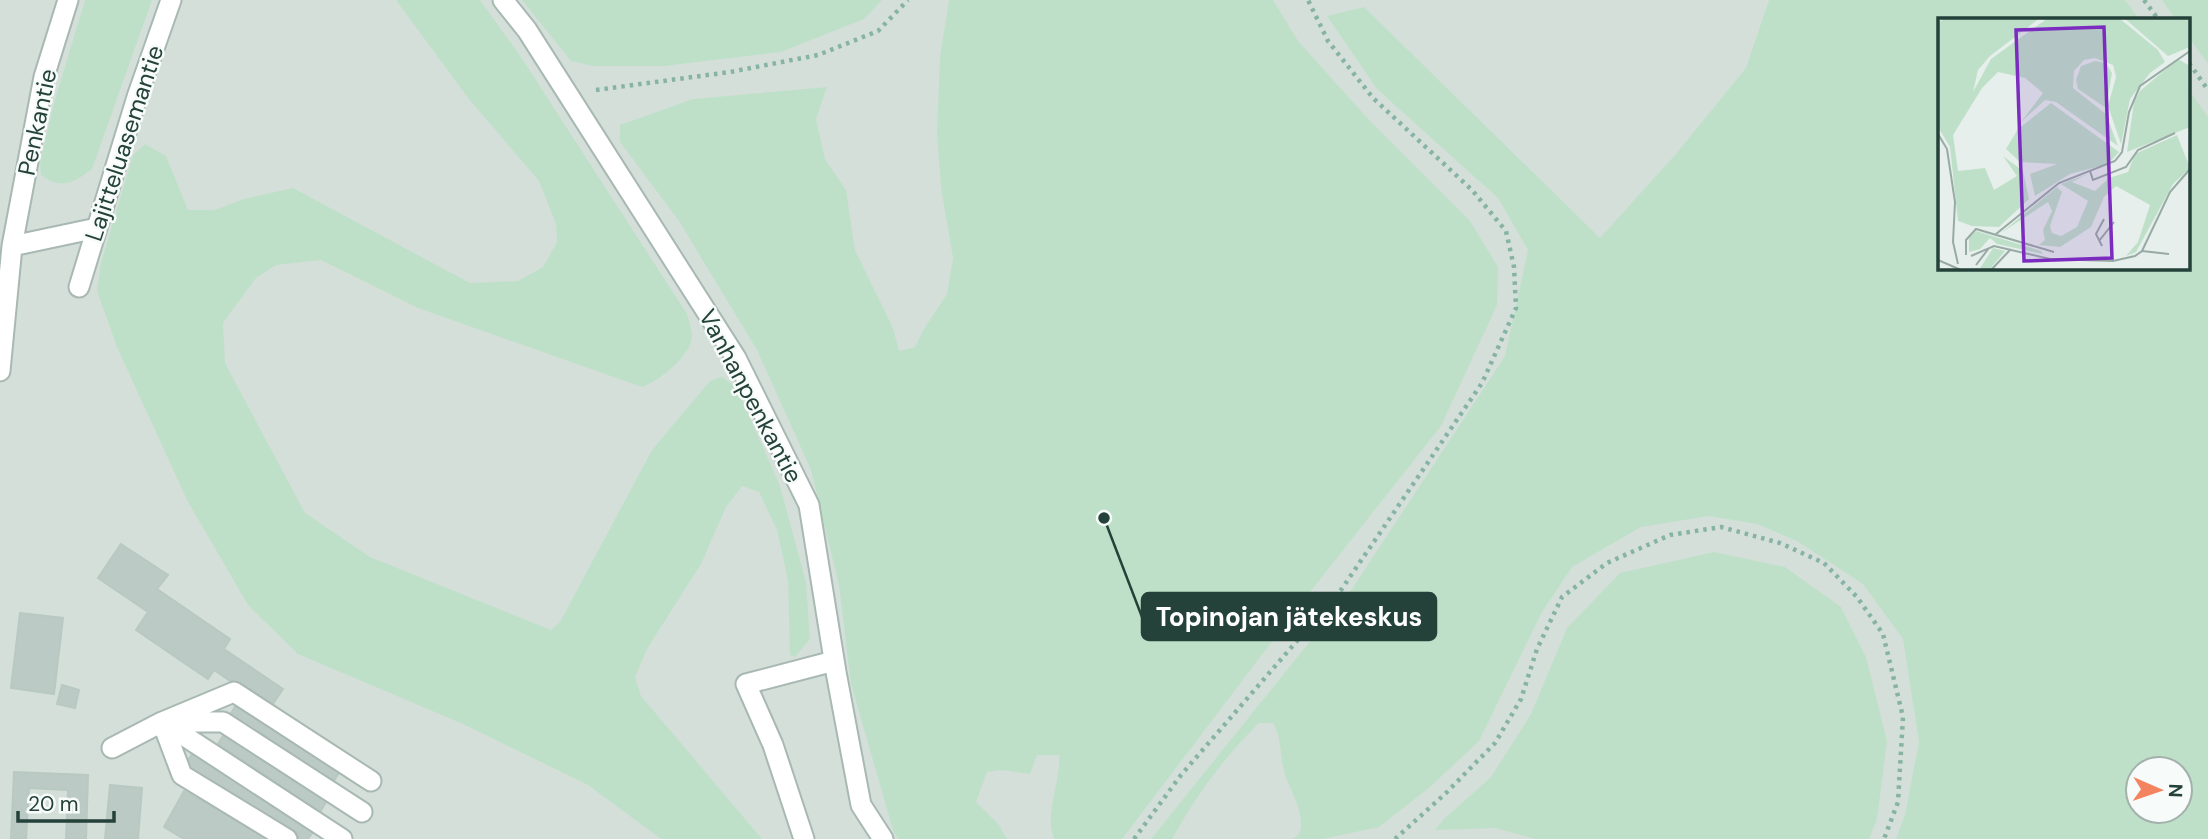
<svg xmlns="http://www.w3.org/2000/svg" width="2208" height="839" viewBox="0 0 2208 839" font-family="'DM Sans',sans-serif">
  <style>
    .built { fill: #d4dfda; fill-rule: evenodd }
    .green { fill: #bfe0c8; fill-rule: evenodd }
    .building { fill: #bbcac4; stroke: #b8c9c2; stroke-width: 2 }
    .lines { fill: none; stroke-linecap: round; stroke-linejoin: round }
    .service-casing { stroke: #a8b8b2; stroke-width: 23 }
    .path { stroke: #86b3a5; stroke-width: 4.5; stroke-dasharray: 3.5 5; stroke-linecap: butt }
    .service { stroke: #fff; stroke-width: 19 }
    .labels { text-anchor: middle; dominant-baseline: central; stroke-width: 5; stroke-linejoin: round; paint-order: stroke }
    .street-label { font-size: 24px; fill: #24423a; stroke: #f7fbf9 }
    .inset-road { fill: none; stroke: #98aaa4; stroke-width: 2 }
    .view { fill: #7b2cbf; fill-opacity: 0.15; stroke: #7b2cbf; stroke-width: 3.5 }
    .inset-edge { fill: none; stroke: #24423a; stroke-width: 3.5 }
    .leader { fill: none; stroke: #24423a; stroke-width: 2.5 }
    .callout-dot { fill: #24423a; stroke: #f7fbf9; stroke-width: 2.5 }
    .callout { fill: #24423a; stroke: #24423a; stroke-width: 2.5 }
    .callout-label { font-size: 26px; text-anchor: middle; font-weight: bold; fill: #fff }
  </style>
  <rect width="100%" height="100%" fill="#e6efeb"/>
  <path class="built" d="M0,0h2208v839h-2208zM1940,19h249v249h-249zM2138,769h42v42h-42z"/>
  <path class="green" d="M85,0h67l-60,169c-18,14 -31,21 -51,6l-1,-12 14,-60z
    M396,0h84l39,54 168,260c2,8 7,19 4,28 -6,18 -32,39 -49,45l-224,-79 -97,-48 -45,5 -20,13 -33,45 2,40 80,150 65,44 181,73 9,-8 92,-172 58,-69 12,-4 15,11 43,98 26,96 4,57 -15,18 -5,-2 -2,-75 -11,-50 -18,-38 -17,-6 -16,21 -25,57 -54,85 -12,28 6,19 121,143h-101l-73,-54 -125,-61 -165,-70 -50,-49 -61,-105 -70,-153 -20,-56 4,-28 32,-108 12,-11 21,12 22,54h26l30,-11 49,-11 177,95 48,-2 25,-14 14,-25 -1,-18 -17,-43 -71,-83z
    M522,0h360l-18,19 -83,33 -117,14h-71l-22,-5z
    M949,0h324l25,41 72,80 100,100 28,46 -1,38 -56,121 -142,180 -177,233h-68c-10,-26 7,-57 5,-84h-22l-7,19 -28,-4 -15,2 -11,30 23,23 8,14h-108l-5,-6 -43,-149 -12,-99 -28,-115 -54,-120 -78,-129 -59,-79v-17l73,-26 134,-12 -11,32 9,40 21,31 9,60 38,78 6,23 16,-4 9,-18 23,-35 6,-36 -12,-70 -4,-55 3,-76z
    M1769,0h356l14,19h-199v249h249v-178l19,27v722h-312l9,-24 14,-73 -16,-103 -40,-55 -66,-43 -40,-17 -48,-8 -68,11 -69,40 -30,45 -63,129 -50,47 -50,39 -56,12h-31c6,-3 9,-6 9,-13 1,-20 -14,-40 -18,-59 -3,-16 -2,-30 -10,-44h-14c-37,37 -61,70 -87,116h-21l201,-250 153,-233 23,-106 -30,-52 -121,-109 -50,-73 37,-9 236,231 75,-83 71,-87zM2138,769h42v42h-42z
    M2162,0h46v64l-19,-26v-19h-14z
    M1714,552l71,15 56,40 25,50 21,84 -10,78 -8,20h-334l-40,-11 -60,2 9,-11 47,-42 40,-63 36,-86 53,-55z"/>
  <path class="building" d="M121,544l47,31 -11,14 73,50 -6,10 59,40 -13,19 -56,-38 -6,9 -72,-49 12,-18 -50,-34z
    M20,613l43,5 -9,76 -43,-6z
    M62,685l17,5 -4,18 -18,-4z
    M238,702l102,69 -8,13 -102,-69z
    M226,731l102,68 -8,13 -102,-68z
    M193,752l122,77 -7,10h-8l-115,-73z
    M14,772l74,3 -2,64h-20l2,-49 -39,-2 -3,51h-15z
    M110,785l32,3 -4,51h-33z
    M184,791l84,48h-84l-20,-12z"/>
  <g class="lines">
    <defs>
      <path id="service" d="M503,0l24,30 209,328 73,147 27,167 25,133 22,34
        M12,246l85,-18
        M79,287l58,-190 34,-97
        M0,371l12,-125 32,-169 24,-77
        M162,722l20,53 105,64
        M163,722l179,117
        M170,722h53l139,90
        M112,748l50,-26 72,-30 137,89
        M804,839l-31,-94 -27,-61 88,-23"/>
    </defs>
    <use href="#service" class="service-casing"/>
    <path class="path" d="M2144,0l14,19
      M2189,63l19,27
      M596,90l134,-18 88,-17 60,-24 30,-31
      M1134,839l47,-64 160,-185 141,-207 34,-75 -2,-41 -8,-36 -34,-41 -99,-92 -45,-57 -20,-41
      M1395,839l51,-46 49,-50 26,-44 16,-50 25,-52 45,-34 63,-28 51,-8 59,16 44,20 33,34 26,37 20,83 -5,85 -14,37"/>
    <use href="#service" class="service"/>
  </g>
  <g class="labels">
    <g class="street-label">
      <text transform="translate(37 122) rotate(-78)">Penkantie</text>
      <text transform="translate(124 143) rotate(-72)">Lajitteluasemantie</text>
      <text transform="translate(751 396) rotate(62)">Vanhanpenkantie</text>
    </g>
  </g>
  <g transform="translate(1938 18)">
    <rect width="252" height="252" fill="#e6efeb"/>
    <path d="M7,0h95l-50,38 -12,14 -5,22 18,-33 57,-41h71l39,32 7,12 -15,11 -20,26 -9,45 -13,-38 8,-29 -3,-12 -18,-7 -11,2 -10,11 -1,17 33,26 12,32 -62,-44 -11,-2 -24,22 22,-29 -18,-15 -27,-6 -16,16 -29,47 5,36 27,-3 9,22 23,-14 -14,-20 20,15 6,28 -30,28 -27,-1 -14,-5 -8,-74 -12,-20v-104zM186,0h66v29l-22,9zM240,41l12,7v61l-63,25 7,-50 6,-11zM157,43l11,2 6,10 -6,35 -28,-19 -2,-9 5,-14zM113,85l68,49 -11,12 -38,10 -35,22 -5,-22 27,-10 -37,-2 -14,-13 12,-20zM239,117l13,33 -17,16 -37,68 -10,4 12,-14 12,-37 -34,-19 -12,11 -13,30 -31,20 -21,-2 6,-5 -2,-10 9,-19 -4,-9 -47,31 56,-46 5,5 -12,34 2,7 9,3 16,-9 11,-26 -27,-17 27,-10 -16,8 23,9 14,-13 19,-6 7,-18zM38,213l65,20 2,3 -46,-10 -7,-6 -10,11 -11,3v-14zM55,230l12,3 -16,19h-10z" fill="#bfe0c8"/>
    <path class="inset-road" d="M0,116l9,15 8,53 -2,40 5,22M152,153l3,9 33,-13 12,-17 37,-17M58,216l63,-51 56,-22 7,-9 7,-40 11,-26 50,-35M161,223l15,-19M164,228l-6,-12 8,-15M204,233l27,3M28,237v-15l10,-11 78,23M33,238l23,-10 56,13 63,2 22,-5 7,-5 28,-59 20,-23M0,242l23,10M38,247l13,-17M53,252l20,-21"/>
    <path class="view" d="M166,9l8,231 -88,3 -8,-231z"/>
    <rect width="252" height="252" class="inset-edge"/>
  </g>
  <path class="leader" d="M1104 518L1142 617"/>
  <circle class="callout-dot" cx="1104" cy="518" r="7"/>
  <rect class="callout" x="1142" y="593" width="294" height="47" rx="7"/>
  <g class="callout-label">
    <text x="1289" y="626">Topinojan jätekeskus</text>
  </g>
  <g transform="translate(2159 790) rotate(92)"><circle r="33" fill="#f7fbf9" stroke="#a3b1ad" stroke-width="2"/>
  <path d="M0-5L12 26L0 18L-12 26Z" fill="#f4845f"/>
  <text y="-10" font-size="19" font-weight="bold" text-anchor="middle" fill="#24423a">N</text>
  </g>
  <path d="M18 811v10h96v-10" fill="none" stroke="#24423a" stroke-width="3.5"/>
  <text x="28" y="811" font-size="21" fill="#24423a" stroke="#f7fbf9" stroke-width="5" paint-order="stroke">20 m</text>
</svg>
